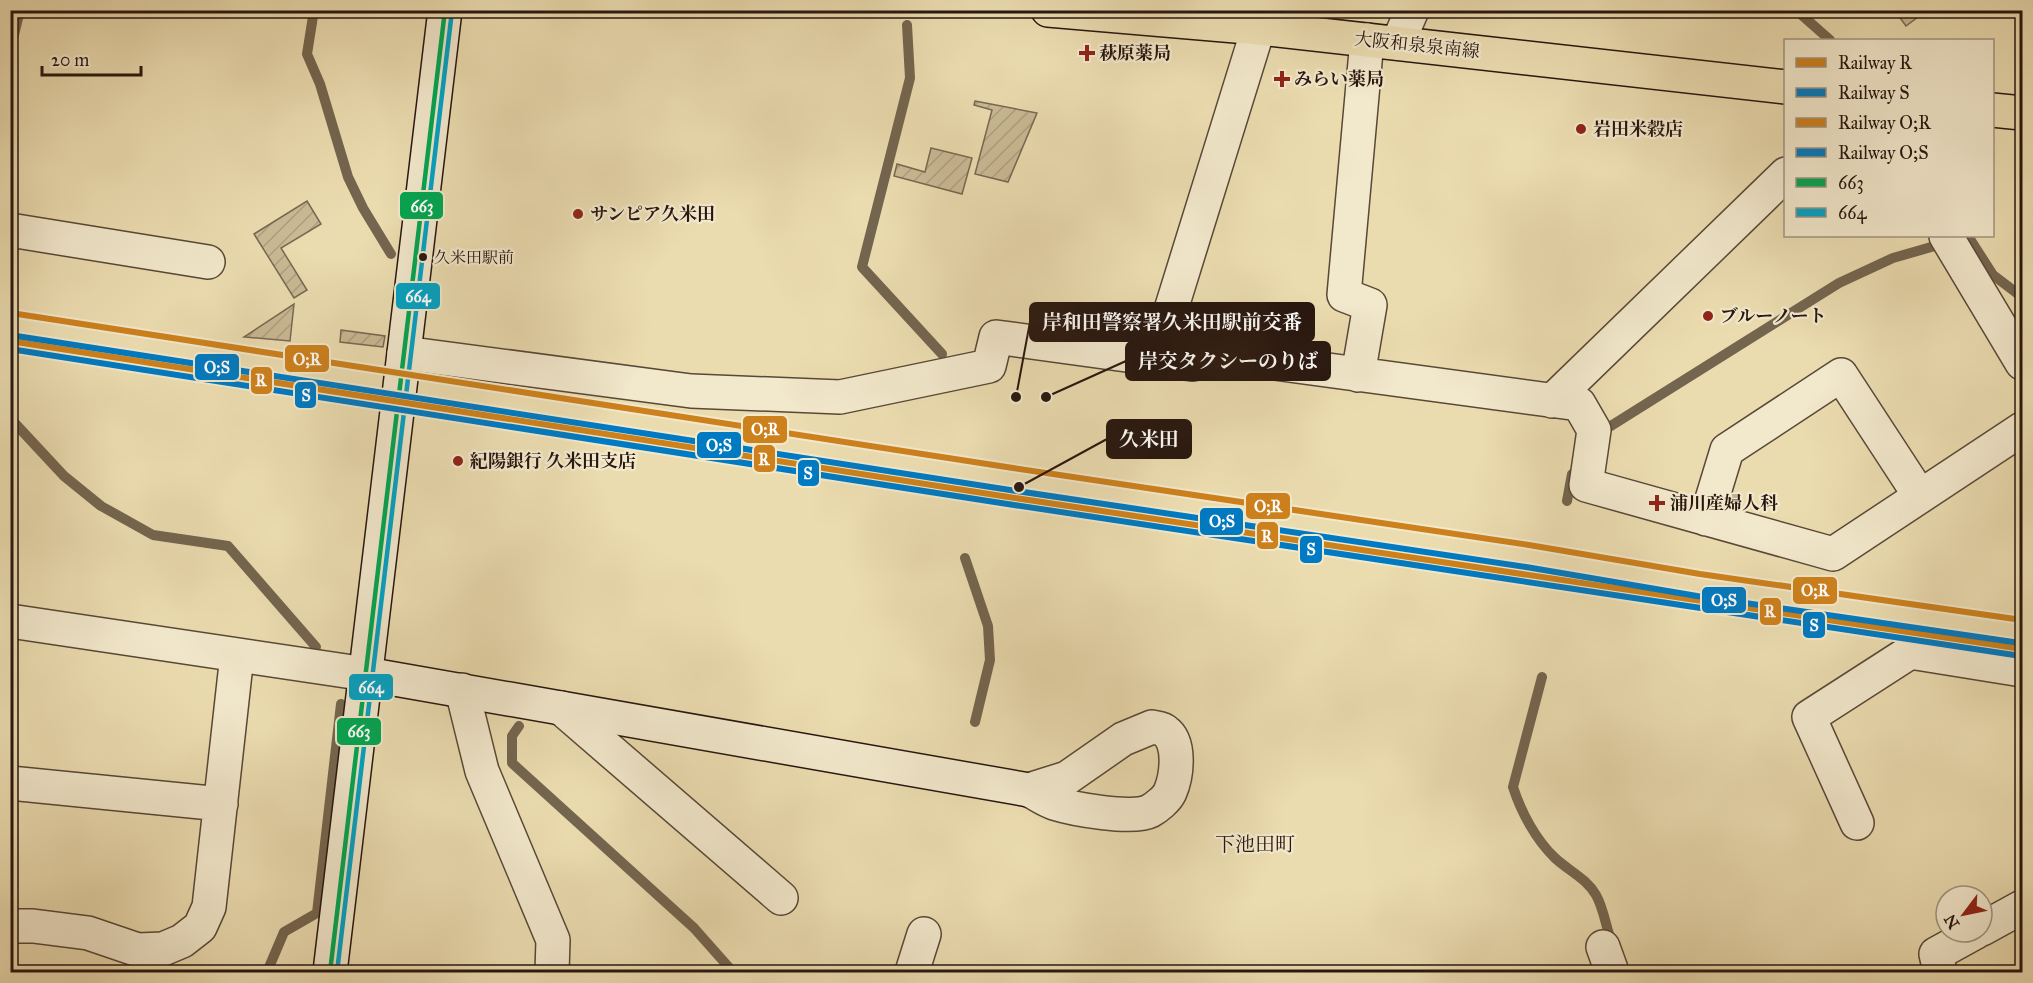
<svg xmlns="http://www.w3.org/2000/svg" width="2033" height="983" viewBox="0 0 2033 983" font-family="'IM FELL Great Primer','Noto Serif JP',serif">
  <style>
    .garden { fill: url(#garden-furrows); stroke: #786852; stroke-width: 1.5 }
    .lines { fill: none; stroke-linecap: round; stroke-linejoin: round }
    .stream { stroke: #74654f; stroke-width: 10 }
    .street-casing { stroke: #584837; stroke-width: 36 }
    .secondary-casing { stroke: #27160f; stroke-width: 36 }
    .primary-casing { stroke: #27160f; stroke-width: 36 }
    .street { stroke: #f2e8cc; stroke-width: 33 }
    .secondary { stroke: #f2e8cc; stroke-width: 33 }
    .primary { stroke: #ebdcb0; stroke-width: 33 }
    .bus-1-casing { stroke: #f2e8cc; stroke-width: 9 }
    .bus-2-casing { stroke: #f2e8cc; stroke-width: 9 }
    .bus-1 { stroke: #00a651; stroke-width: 4.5 }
    .bus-2 { stroke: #02a2c4; stroke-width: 4.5 }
    .rail-1-casing { stroke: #f2e8cc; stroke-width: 10 }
    .rail-2-casing { stroke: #f2e8cc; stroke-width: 10 }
    .rail-3-casing { stroke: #f2e8cc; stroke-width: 10 }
    .rail-4-casing { stroke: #f2e8cc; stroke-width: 10 }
    .rail-1 { stroke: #cd811c; stroke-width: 6 }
    .rail-2 { stroke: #007ac2; stroke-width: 6 }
    .rail-3 { stroke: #cd811c; stroke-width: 6 }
    .rail-4 { stroke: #007ac2; stroke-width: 6 }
    .poi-dot { fill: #8f2418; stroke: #f2e8cc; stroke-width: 2 }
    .bus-dot { fill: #27160f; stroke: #f2e8cc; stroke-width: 2 }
    .labels { text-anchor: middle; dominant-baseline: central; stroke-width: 4.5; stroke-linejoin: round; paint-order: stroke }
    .bus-label { font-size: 16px; fill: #27160f; stroke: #f2e8cc; text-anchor: start }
    .street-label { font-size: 18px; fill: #27160f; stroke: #f2e8cc }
    .poi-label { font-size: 18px; font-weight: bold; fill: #27160f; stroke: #f2e8cc; text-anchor: start }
    .neighbourhood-label { font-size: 20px; fill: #27160f; stroke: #f2e8cc }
    .leader { fill: none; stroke: #27160f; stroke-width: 2 }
    .callout-dot { fill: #27160f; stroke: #f2e8cc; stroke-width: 2 }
    .callout { fill: #27160f; stroke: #27160f; stroke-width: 2 }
    .callout-label { font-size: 20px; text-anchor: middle; font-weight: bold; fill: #fff }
    .line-badge { stroke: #f2e8cc; stroke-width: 2 }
    .badge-label { font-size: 16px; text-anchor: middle; font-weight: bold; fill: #fff }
  </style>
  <defs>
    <pattern id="garden-furrows" width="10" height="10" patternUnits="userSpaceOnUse" patternTransform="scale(1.5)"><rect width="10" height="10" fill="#caba95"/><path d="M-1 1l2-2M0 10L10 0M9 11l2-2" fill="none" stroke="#ae9f7f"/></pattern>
  </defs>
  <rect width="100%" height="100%" fill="#ebdcb0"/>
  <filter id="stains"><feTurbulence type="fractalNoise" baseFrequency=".00333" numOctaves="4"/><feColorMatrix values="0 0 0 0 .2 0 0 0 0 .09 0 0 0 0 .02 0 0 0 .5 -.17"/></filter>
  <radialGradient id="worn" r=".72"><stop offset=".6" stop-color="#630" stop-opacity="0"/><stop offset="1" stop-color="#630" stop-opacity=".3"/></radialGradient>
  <path class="garden" d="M1895,11h31l-20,15z
    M975,101l62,12 -29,69 -33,-8 17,-64 -18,-5z
    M931,148l41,10 -10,36 -68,-18 3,-12 28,8z
    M307,201l14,23 -40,24 26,42 -13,8 -40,-64z
    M294,304l-4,37 -46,-4z
    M341,330l44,6 -2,11 -43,-5z"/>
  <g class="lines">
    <path class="stream" d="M314,10l-7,44 13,30 28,93 15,31 28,46
      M1796,10l34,30
      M907,25l3,53 -48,189 80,87
      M10,51l10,-41
      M1968,236l25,39 29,22
      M10,418l54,58 37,30 52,29 75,11 88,101
      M1598,434l241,-151 54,-25 52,-15
      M1567,501l5,-27
      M965,558l23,68 2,34 -15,62
      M1542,677l-29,110c8,25 23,53 42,71 14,13 31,20 41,37 8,14 10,33 16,48
      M519,726l-7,10v27l182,165 39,44
      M267,972l17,-40 33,-19 24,-209"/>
    <defs>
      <path id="street" d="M1398,43l14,-33
        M10,230l198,32
        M1946,236l76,127
        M404,353l287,38 149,6 149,-31 7,-29 196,27 39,-7 348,47 15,26 -8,55 247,69 189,-125
        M1156,358l108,-348
        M1358,375l12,-70 -26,-10 23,-255
        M1552,401l234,-227
        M1706,519l21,-69 114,-75 79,121
        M10,621l356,53
        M462,690l20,81 71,169 -1,32
        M561,708l220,190
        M1152,727c3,1 10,1 13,4 16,11 12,45 5,61 -3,7 -13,15 -20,19 -17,9 -77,-2 -96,-8 -9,-3 -17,-9 -25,-13l38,-12 56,-39z
        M10,783l211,21
        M1857,823l-48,-106 101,-65 112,18
        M10,926h23l55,7 50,17 25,-1 19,-8 18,-14 9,-20 28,-252
        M1982,929l40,-22
        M1603,947l9,25
        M912,972l12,-38
        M1940,972l-4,-18 40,-22"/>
      <path id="secondary" d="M366,674l663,116
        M330,972l115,-962"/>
      <path id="primary" d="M1048,10l211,18 527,59
        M1992,110l30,3"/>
    </defs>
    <use href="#street" class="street-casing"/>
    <use href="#secondary" class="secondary-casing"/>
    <use href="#primary" class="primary-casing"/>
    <use href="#street" class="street"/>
    <use href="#secondary" class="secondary"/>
    <use href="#primary" class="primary"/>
    <defs>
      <path id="bus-1" d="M330,972l115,-962"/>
      <path id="bus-2" d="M337,972l115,-961"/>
    </defs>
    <use href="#bus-1" class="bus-1-casing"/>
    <use href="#bus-2" class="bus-2-casing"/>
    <use href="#bus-1" class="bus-1"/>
    <use href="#bus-2" class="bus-2"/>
    <defs>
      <path id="rail-1" d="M10,341l1005,157 1007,151"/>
      <path id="rail-2" d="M10,349l1004,156 1007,151"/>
      <path id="rail-3" d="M11,313l1002,155 516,77 171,29 322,46"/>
      <path id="rail-4" d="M10,335l1000,155 516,77 171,29 323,47"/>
    </defs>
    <use href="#rail-1" class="rail-1-casing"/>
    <use href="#rail-2" class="rail-2-casing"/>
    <use href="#rail-3" class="rail-3-casing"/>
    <use href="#rail-4" class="rail-4-casing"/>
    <use href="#rail-1" class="rail-1"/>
    <use href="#rail-2" class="rail-2"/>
    <use href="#rail-3" class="rail-3"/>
    <use href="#rail-4" class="rail-4"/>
  </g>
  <g class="poi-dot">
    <path d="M1084 44h6v6h6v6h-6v6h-6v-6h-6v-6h6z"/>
    <path d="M1279 70h6v6h6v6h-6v6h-6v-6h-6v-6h6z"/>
    <circle cx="1581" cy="129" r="6"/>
    <circle cx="578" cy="214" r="6"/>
    <circle cx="1708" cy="316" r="6"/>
    <circle cx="458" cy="461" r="6"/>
    <path d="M1654 494h6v6h6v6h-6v6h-6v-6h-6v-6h6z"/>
  </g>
  <circle class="bus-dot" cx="423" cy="257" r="5"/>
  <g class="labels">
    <g class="bus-label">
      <text x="434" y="257">久米田駅前</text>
    </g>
    <g class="street-label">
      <text transform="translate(1417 45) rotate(6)">大阪和泉泉南線</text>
    </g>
    <g class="poi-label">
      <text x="1099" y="53">萩原薬局</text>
      <text x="1294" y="79">みらい薬局</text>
      <text x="1593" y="129">岩田米穀店</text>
      <text x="590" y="214">サンピア久米田</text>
      <text x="1720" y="316">ブルーノート</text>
      <text x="470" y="461">紀陽銀行 久米田支店</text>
      <text x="1670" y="503">浦川産婦人科</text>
    </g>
    <g class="neighbourhood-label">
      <text x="1255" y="844">下池田町</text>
    </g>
  </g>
  <path class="leader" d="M1016 397L1030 322M1046 397L1126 361M1019 487L1107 439"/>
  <g class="callout-dot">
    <circle cx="1016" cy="397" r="6"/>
    <circle cx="1046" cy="397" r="6"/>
    <circle cx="1019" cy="487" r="6"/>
  </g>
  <g class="callout">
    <rect x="1030" y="303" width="284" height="38" rx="6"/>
    <rect x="1126" y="342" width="204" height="38" rx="6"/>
    <rect x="1107" y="420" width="84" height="38" rx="6"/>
  </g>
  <g class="callout-label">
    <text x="1172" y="329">岸和田警察署久米田駅前交番</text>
    <text x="1228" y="368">岸交タクシーのりば</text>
    <text x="1149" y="446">久米田</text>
  </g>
  <g class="line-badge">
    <rect x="399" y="191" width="45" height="29" rx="6" fill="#00a651"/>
    <rect x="395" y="282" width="46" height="28" rx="6" fill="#02a2c4"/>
    <rect x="284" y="344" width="46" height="29" rx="6" fill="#cd811c"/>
    <rect x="194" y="353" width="46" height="28" rx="6" fill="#007ac2"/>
    <rect x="250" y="366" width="23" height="29" rx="6" fill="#cd811c"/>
    <rect x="294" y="381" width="23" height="28" rx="6" fill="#007ac2"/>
    <rect x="742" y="415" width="46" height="29" rx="6" fill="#cd811c"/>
    <rect x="696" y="431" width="46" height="28" rx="6" fill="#007ac2"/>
    <rect x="753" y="444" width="23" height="29" rx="6" fill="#cd811c"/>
    <rect x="797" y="459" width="23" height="28" rx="6" fill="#007ac2"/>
    <rect x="1245" y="492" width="46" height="28" rx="6" fill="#cd811c"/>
    <rect x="1199" y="507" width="45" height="29" rx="6" fill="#007ac2"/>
    <rect x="1256" y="521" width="23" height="29" rx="6" fill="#cd811c"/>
    <rect x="1299" y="535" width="24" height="29" rx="6" fill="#007ac2"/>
    <rect x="1792" y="576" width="46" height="29" rx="6" fill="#cd811c"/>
    <rect x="1701" y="586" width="46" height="28" rx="6" fill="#007ac2"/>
    <rect x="1759" y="597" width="23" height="29" rx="6" fill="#cd811c"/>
    <rect x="1802" y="611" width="24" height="28" rx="6" fill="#007ac2"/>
    <rect x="348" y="673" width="46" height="28" rx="6" fill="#02a2c4"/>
    <rect x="336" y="717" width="46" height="29" rx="6" fill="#00a651"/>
  </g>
  <g class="badge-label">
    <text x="422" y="212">663</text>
    <text x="418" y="302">664</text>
    <text x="307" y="365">O;R</text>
    <text x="217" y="373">O;S</text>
    <text x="261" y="386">R</text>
    <text x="306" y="401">S</text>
    <text x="765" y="435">O;R</text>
    <text x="719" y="451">O;S</text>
    <text x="764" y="465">R</text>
    <text x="808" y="479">S</text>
    <text x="1268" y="512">O;R</text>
    <text x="1222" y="527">O;S</text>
    <text x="1267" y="542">R</text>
    <text x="1311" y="555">S</text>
    <text x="1815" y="596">O;R</text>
    <text x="1724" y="606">O;S</text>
    <text x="1770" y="617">R</text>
    <text x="1814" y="631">S</text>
    <text x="371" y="693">664</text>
    <text x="359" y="737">663</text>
  </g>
  <rect width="2033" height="983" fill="none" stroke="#ebdcb0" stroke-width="36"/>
  <rect x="12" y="12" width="2009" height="959" fill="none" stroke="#27160f" stroke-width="3"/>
  <rect x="18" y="18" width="1997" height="947" fill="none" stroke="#27160f" stroke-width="1.5"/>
  <rect x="1784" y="39" width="210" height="198" fill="#f2e8cc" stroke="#a19480" stroke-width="1.5"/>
  <rect x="1796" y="58" width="30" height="9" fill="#cd811c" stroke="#a19480" stroke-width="1.5"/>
  <text x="1838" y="69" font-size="18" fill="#27160f">Railway R</text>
  <rect x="1796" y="88" width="30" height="9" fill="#007ac2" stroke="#a19480" stroke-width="1.5"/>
  <text x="1838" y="99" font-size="18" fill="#27160f">Railway S</text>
  <rect x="1796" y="118" width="30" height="9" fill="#cd811c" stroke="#a19480" stroke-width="1.5"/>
  <text x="1838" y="129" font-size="18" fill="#27160f">Railway O;R</text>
  <rect x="1796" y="148" width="30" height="9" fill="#007ac2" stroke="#a19480" stroke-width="1.5"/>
  <text x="1838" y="159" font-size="18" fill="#27160f">Railway O;S</text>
  <rect x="1796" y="178" width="30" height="9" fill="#00a651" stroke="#a19480" stroke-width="1.5"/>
  <text x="1838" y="189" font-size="18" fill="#27160f">663</text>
  <rect x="1796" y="208" width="30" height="9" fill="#02a2c4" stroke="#a19480" stroke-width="1.5"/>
  <text x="1838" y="219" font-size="18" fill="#27160f">664</text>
  <g transform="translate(1964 914) rotate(238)"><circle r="28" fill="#f2e8cc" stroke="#a19480" stroke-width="1.5"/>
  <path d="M0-4.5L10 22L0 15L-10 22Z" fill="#8f2418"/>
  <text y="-9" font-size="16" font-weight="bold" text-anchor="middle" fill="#27160f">N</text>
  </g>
  <path d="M42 66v9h99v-9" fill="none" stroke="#27160f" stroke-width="3"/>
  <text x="51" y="66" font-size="18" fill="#27160f" stroke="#f2e8cc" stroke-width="4.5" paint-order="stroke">20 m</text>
  <rect width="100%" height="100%" filter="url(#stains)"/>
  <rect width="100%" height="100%" fill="url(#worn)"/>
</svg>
